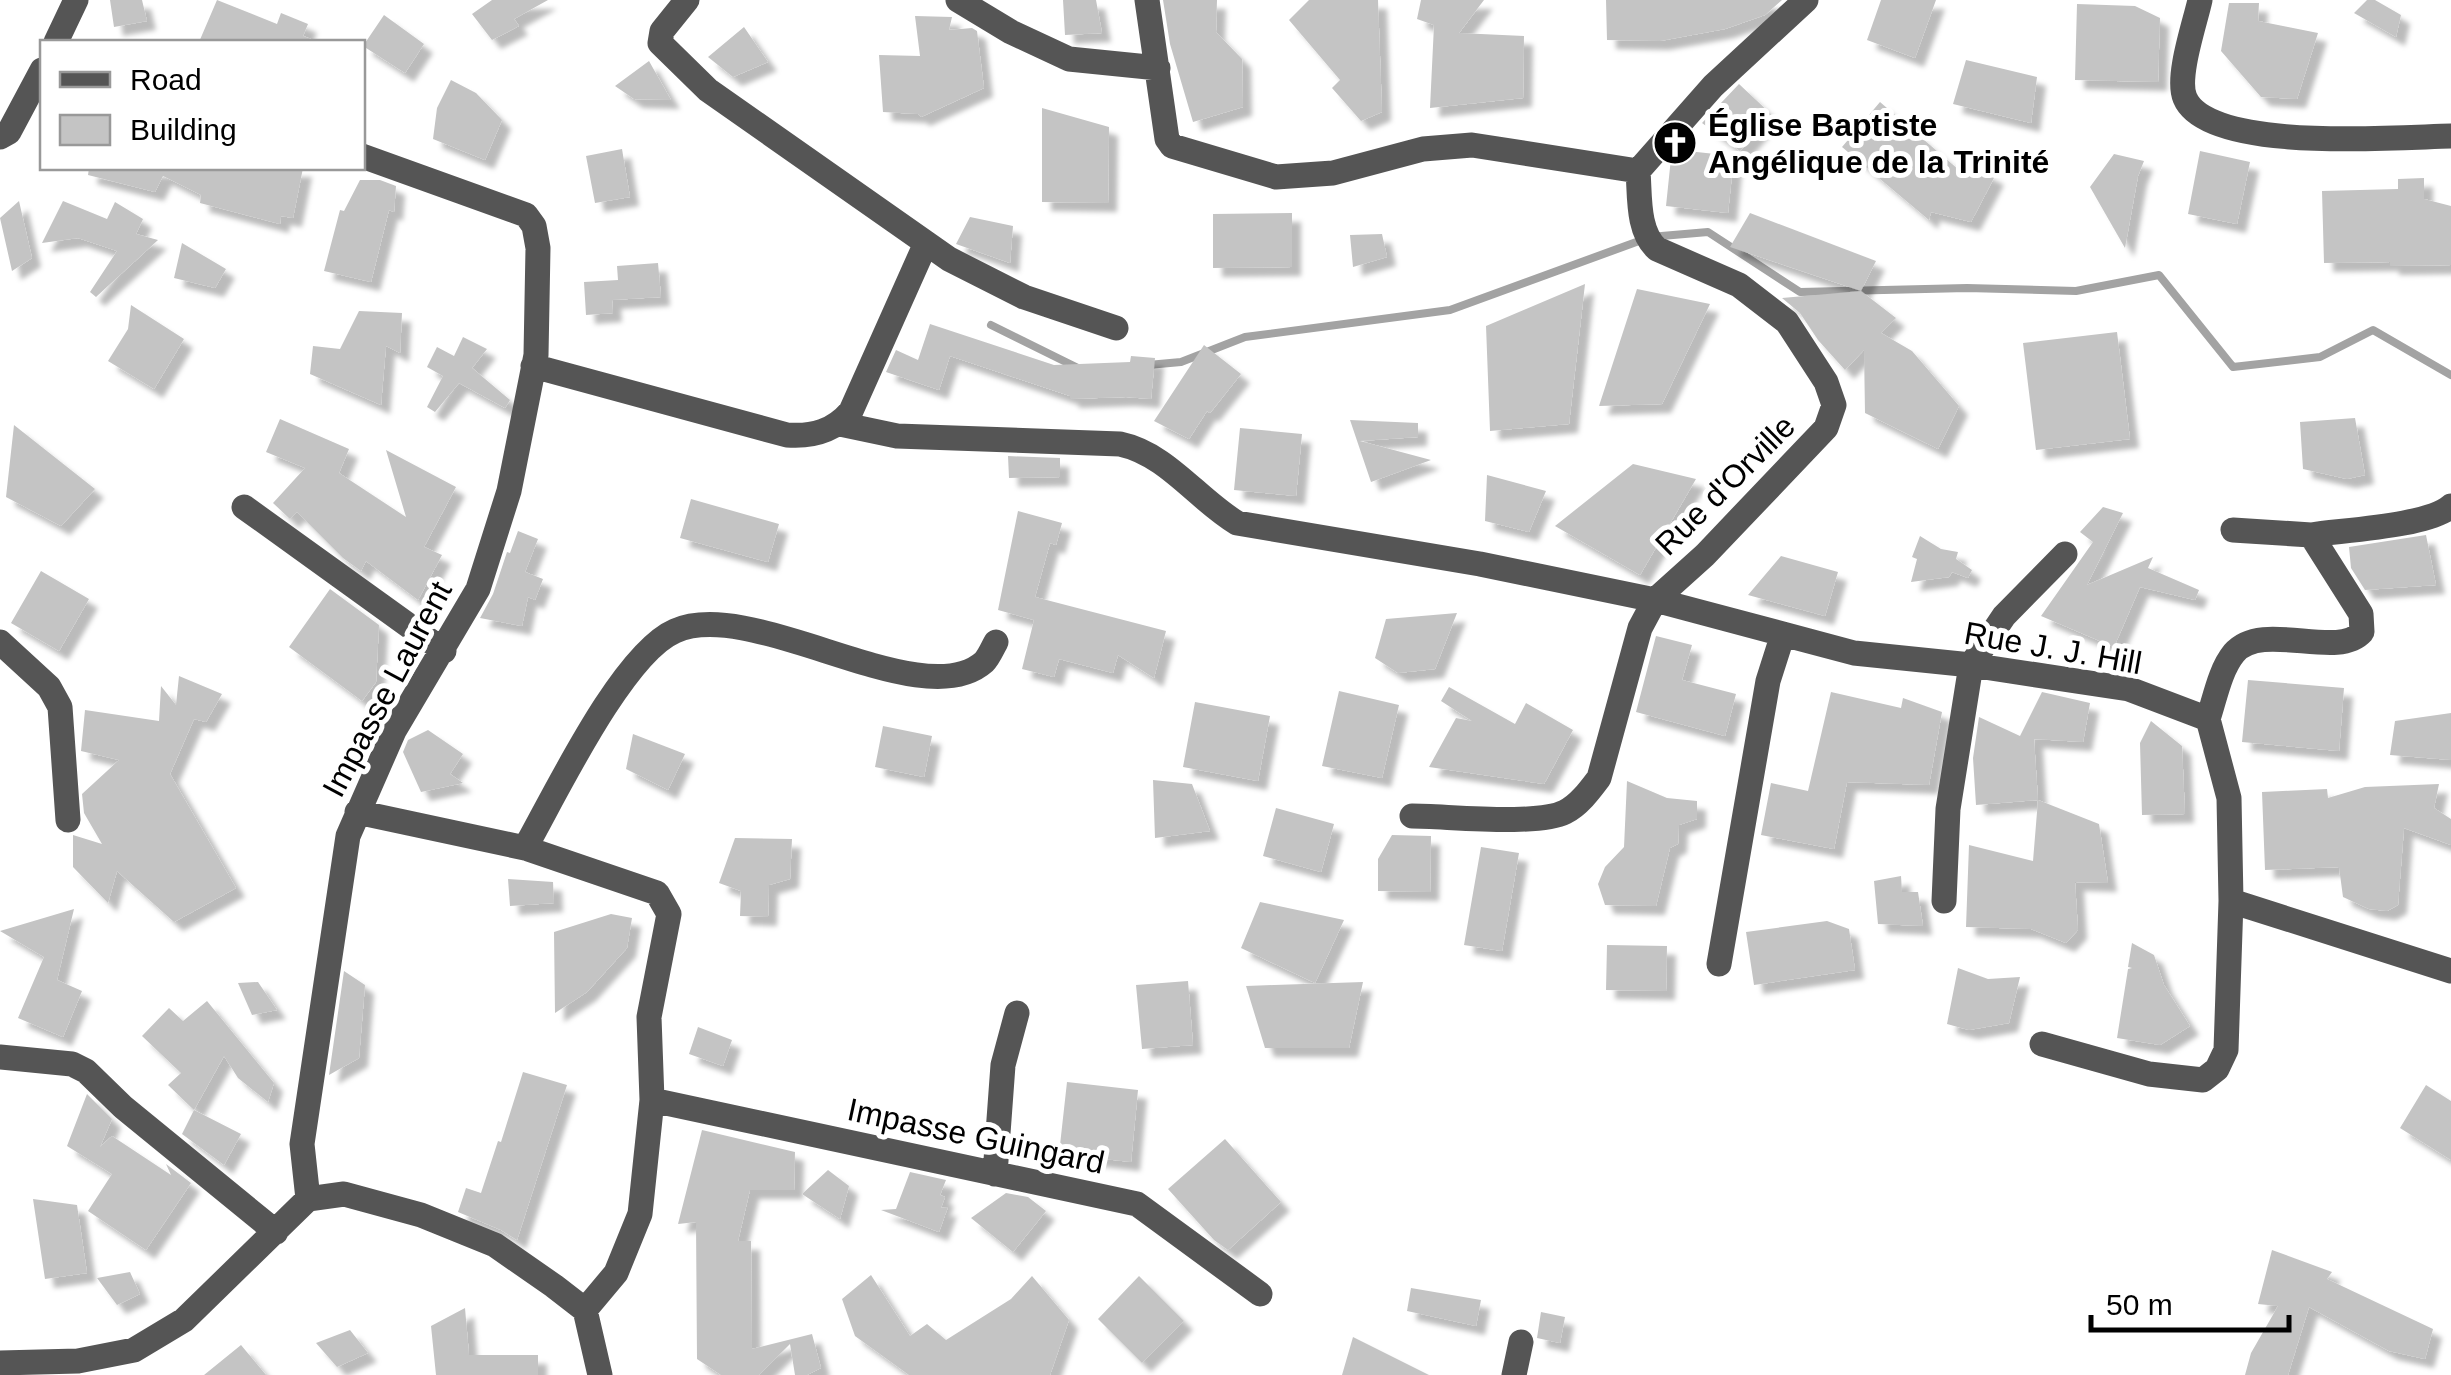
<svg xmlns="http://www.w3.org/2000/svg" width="2451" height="1375" viewBox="0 0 2451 1375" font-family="Helvetica,sans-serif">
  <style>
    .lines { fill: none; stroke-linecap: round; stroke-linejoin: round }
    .stream { stroke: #a3a3a3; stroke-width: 8 }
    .building { fill: #c4c4c4; filter: url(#shadow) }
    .minor { stroke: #555; stroke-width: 25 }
    .labels { text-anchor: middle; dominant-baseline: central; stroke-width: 10; stroke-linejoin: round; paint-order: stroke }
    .poi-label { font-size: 32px; font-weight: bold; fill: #000; stroke: #fff; text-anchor: start }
    .street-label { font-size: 32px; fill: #000; stroke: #fff }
  </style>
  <defs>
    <filter id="shadow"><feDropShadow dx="9" dy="9" stdDeviation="2.5" flood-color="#0004"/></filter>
  </defs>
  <rect width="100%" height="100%" fill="#fff"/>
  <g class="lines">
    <path class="stream" d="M991,325l89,44
      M1148,365l33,-3 64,-25 205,-27 200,-73 58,-5 92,60 167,-4 109,3 83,-16 74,92 87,-10 53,-27 78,45"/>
  </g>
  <path class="building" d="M110,0h32l5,21 -33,6z
    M217,0l60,24 4,-11 27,11 -5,12 16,6h-120z
    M492,0h56l-34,19 5,7 -27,14 -20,-26z
    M1063,0h33l6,33 -37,2z
    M1163,0h54l-1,32 26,27 1,48 -50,15 -23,-78z
    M1309,0h69l4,112 -21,9 -29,-33 8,-8 -51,-60z
    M1421,0h63l-25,33 65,3 -1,62 -93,10 4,-83 -17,-6z
    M1606,0h176l-17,15 -40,14 -65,12 -53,-1z
    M1881,0h55l-21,58 -48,-18z
    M2367,0h8l26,15 -5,22 -42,-24z
    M2229,3h30l-1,18 60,12 -21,66 -36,-2 -40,-46z
    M2077,4l58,2 25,12 -2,64 -83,-2z
    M384,15l40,29 -19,29 -42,-27z
    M915,16l37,1 -3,13 23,-2 5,3 7,57 -63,29 -3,-3 -35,-2 -4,-57 41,1z
    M744,27l24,35 -35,15 -25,-20z
    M1966,60l71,17 -6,46 -78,-19z
    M649,61l22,39 -37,-1 -19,-13z
    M451,80l25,13 26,27 -17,40 -52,-21 4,-31z
    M1739,84l33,31 -32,36 -38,-28z
    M1880,102l79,68 3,-11 33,17 -24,46 -40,-10 -2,8 -87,-73z
    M1042,108l67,19 -1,76 -66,-1z
    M622,149l8,48 -35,6 -9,-47z
    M1678,150l56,6 -6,57 -62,-7 5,-48z
    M2200,151l50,11 -13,62 -49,-10z
    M2114,154l30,7 -6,15 -13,72 -35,-61z
    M89,168h214l-10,50 -12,-2 -1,8 -80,-21 1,-8 -38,-19 -8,16 -67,-17z
    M2424,178v21l27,7v59l-61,1v-4l-66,1 -2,-72 76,-2v-10z
    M360,180h20l16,6 -2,26 -5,-2 -18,72 -47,-11 16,-61 4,1z
    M19,201l13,57 -20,13 -12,-53z
    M63,201l44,18 8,-17 28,17 -7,15 22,6 -62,57 -6,-5 27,-41 -39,-13 -36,5z
    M1292,213v54l-79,1v-54z
    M1750,213l126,48 -15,30 -131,-44z
    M970,217l43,9 -3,37 -54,-19z
    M1382,234l5,23 -34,10 -3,-32z
    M182,243l44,26 -11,19 -41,-10z
    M658,263l3,34 -49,3 1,13 -27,2 -2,-33 34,-2 -1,-14z
    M1585,284l-16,140 -79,7 -4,-105z
    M1637,289l73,15 -48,100 -63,2z
    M1861,291l35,27 -15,15 31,18 47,55 -21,43 -73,-36 -1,-63 -19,20 -27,-30 -18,-27 -18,-15z
    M131,305l53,34 -30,50 -46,-28 20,-32z
    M359,311l43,2 -2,40 -14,-7 -5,59 -71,-31 3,-28 27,3z
    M930,324l124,41 76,-3 1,-6 24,2 -4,41 -25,-2 -56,2v-3l-120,-40 -11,34 -53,-18 10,-22 22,10z
    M2117,332l13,107 -94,11 -13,-107z
    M463,337l24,12 -15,19 38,32 -5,8 -46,-25 -24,29 -8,-5 16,-31 -16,-9 10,-20 17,9z
    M1204,345l37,29 -31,39 -3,-2 -18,28 -35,-18z
    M2355,418l10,57 -18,4 -44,-10 -3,-47z
    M280,419l69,30 -10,24 67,44 -20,-67 70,37 -32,60 18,8 -24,45 -52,-39 -5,10 -18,-13 -46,-46 -7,7 -17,-16 32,-35 -39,-16z
    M1350,420l68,3v14l-58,4 71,19 -60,22z
    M14,425l81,64 -34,37 -55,-29z
    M1240,428l62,6 -6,62 -62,-6z
    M1008,456l52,2v19l-51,1z
    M1633,464l63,15 -56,96 -85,-49z
    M1487,475l59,16 -17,41 -44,-11z
    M691,499l88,25 -11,38 -88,-24z
    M2103,507l20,6 -36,72 66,-28 -5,11 51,22 -4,10 -55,-13 -26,60 -73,-31 52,-74 -13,-10z
    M1018,511l44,12 -6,22 -6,-2 -15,54 131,34 -12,47 -36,-23 -5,18 -54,-14 -5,18 -32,-8 12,-49 -36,-10z
    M518,531l20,8 -13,33 18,7 -8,21 -7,-3 -6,29 -42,-8 13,-24 14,-42 3,1z
    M2426,535l10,50 -71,5 -14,-22 -2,-21z
    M1920,536l21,13 17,3 -2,7 16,11 -4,8 -16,-6 -3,5 -38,5 6,-23 -5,-2z
    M1781,556l57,16 -13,44 -77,-21z
    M41,571l48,28 -30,52 -48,-28z
    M330,589l49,36 -3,57 -14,19 -73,-54z
    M1457,613l-22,56 -37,4 -23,-15 11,-39z
    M1656,636l36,9 -10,35 54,14 -11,42 -89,-24z
    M179,676l43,18 -16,28 -12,-3 -24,55 66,114 -62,34 -57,-51 -9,32 -35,-36v-32l29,9 -18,-31 -2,-19 37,-34 -38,-9 4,-41 74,11 2,-35 15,19z
    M2248,680l96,8 -5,63 -97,-9z
    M1449,687l66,37 11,-21 47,27 -29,54 -115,-17 27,-49 16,3 -31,-20z
    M1339,691l60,14 -17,73 -60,-12z
    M1831,692l70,16 2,-10 39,14 -13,73 -82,-3 -13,67 -73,-14 10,-52 37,8z
    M2042,692l48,11 -7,39 -49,-3 4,61 -62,5 -3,-47 6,-41 41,19z
    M1195,702l75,14 -12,65 -75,-14z
    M2451,713v47l-61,-5 5,-34z
    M2151,721l31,25 3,68 -43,1 -2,-72z
    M883,726l49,10 -8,41 -49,-10z
    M428,730l35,24 -13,20 13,9 -42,9 -18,-40 5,-12z
    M633,734l52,20 -17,36 -42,-21z
    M1153,780l39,4 18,47 -55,7z
    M1627,781l40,17 30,3v18l-18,6 -1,19 -8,4 -14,58 -51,-1 -7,-21 7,-17 19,-20z
    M2439,784l-5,24 17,11v26l-47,-17 -6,77 -11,6 -18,-2 -26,-12 -4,-30 -74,3 -3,-78 65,-3 1,9 37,-11z
    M2038,800l61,24 9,59 -33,-1 3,48 -12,13 -35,-14 -65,-2 3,-82 64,16z
    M1276,808l58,16 -13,48 -58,-16z
    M1392,835l39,1 -1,56 -52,-1v-32z
    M735,838l57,1 -2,40 -21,6 -1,32 -28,-1 1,-25 -22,-8z
    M1481,847l38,6 -17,98 -38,-6z
    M1901,876l1,16h16l5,34 -45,-2 -4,-43z
    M508,879l45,3 1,21 -44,3z
    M1260,902l84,18 -29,63 -74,-35z
    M74,909l-17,71 25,11 -19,46 -45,-19 26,-61 -44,-26z
    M611,914l21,4 -5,30 -40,44 -32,21 -1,-81z
    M1827,921l22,8 6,41 -101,15 -8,-53z
    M2132,943l22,12 10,30 26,41 -30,19 -43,-7 11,-69 4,-1 -4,-1z
    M1607,945l60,1 -1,45 -60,-1z
    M1958,968l30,11 32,-2 -11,46 -40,7 -22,-6z
    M344,971l21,14 -6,73 -30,17z
    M1188,981l5,64 -51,4 -6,-64z
    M258,982l19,28 -25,5 -14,-32z
    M1363,982l-14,66h-84l-19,-62z
    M207,1001l67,82 -6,19 -30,-24 -14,-22 -30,54 -26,-25 13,-12 -39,-37 27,-28 14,13z
    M698,1027l34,13 -9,26 -34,-12z
    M523,1072l44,13 -50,155 -16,-10 -43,-18 8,-24 15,5 17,-52 3,1z
    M1067,1082l71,8 -7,72 -72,-8z
    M2426,1085l25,16v59l-51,-32z
    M87,1094l25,25 -12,28 12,-11 59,39 -5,-11 25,19 -45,67 -58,-39 24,-37 -45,-28z
    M194,1110l47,24 -17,31 -42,-31z
    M702,1130l93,22 -1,38h-44l-12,51h13l1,108 60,-15 9,34 -14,7h-12l-5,-31 -31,31h-38l-24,-16 -1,-137 -18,2z
    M1225,1139l56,63 -53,48 -14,-10 -46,-51z
    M828,1170l21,16 -9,33 -38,-25z
    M910,1172l36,8 -6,15 5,2 -4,11 7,-1 -9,25 -58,-22 15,-1z
    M1006,1193l22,4 18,14 -33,41 -42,-34z
    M33,1199l44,6 10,68 -42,6z
    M2272,1250l60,22 -5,7 106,50 -8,30 -36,-8 -80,-44 -21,68h-43l6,-22 27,-47 -20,-2z
    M130,1272l10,22 -23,11 -20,-27z
    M871,1275l39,61 17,-12 19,16 65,-41 21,-23 37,44 -19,55h-141l-54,-39 -13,-37z
    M1139,1276l45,45 -42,42 -44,-44z
    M1411,1288l70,12 -5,26 -69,-15z
    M465,1308l4,47h69v20h-102l-5,-49z
    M1541,1312l24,5 -5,26 -23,-5z
    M350,1330l18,23 -31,14 -21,-24z
    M1353,1337l76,38h-87z
    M241,1345l25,30h-62z"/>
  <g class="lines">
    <path class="minor" d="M687,0l-25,31 -2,12 48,47 241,169 75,38 92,31
      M958,0l53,32 58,27 89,9
      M1147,0l20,139 5,7 104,31 57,-4 90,-24 49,-4 166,26c2,25 -1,60 19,78l82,36 48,37 39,60 8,23 -8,23 -121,127 -50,45 -15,28 -41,150c-9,12 -20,27 -34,34 -28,14 -118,4 -153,4
      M2200,0c-5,23 -24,77 -15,98 23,55 214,39 266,38
      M56,42l20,-42
      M0,137l9,-5 33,-62
      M1638,171l75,-85 93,-86
      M533,366l254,69c26,2 47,-4 64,-24l75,-168
      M840,424l57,12 223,8c47,10 77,55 117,79l243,41 175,36 199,53 117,12 158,24 79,30 21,79 2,103 220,70
      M244,507l200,144
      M2233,530l78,5
      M0,642l49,45 11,20 8,113
      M2208,719c7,-21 12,-49 26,-66 28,-33 103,7 128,-21l-1,-18 -50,-79c32,-5 118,-9 140,-29
      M357,812l168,36 132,45 12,21 -20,103 3,83 -12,114 -24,59 -31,37
      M525,848c30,-53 97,-194 150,-217 78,-35 247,86 309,31 5,-5 8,-13 12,-20
      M1944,901l4,-92 23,-144 33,-49 61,-62
      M1719,964l49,-283 15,-47
      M2042,1044l107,30 54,6 14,-11 9,-19 5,-149
      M0,1057l72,7 14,7 37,36 153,125
      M652,1100l485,104 123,90
      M995,1174l8,-109 14,-52
      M308,1199l-6,-55 46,-308 46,-105 84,-142 31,-98 27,-136 2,-107 -4,-22 -8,-11 -164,-59
      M0,1363l78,-2 56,-11 50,-30 124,-121 36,-5 77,21 74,30 59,41 31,24 15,65
      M1514,1375l7,-33"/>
  </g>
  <defs>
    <symbol id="church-disc" viewBox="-11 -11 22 22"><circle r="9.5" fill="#000" stroke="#fff"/><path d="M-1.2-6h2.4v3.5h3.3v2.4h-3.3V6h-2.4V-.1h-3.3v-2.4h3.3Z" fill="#fff"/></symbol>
  </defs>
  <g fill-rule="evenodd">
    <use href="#church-disc" x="1650" y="118" width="50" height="50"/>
  </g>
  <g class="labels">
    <g class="poi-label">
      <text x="1708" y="125">Église Baptiste<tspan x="1708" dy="37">Angélique de la Trinité</tspan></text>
    </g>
    <g class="street-label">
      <text transform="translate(1725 485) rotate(-45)">Rue d'Orville</text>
      <text transform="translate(2053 648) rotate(10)">Rue J. J. Hill</text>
      <text transform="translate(387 689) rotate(-62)">Impasse Laurent</text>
      <text transform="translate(976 1136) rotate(12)">Impasse Guingard</text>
    </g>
  </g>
  <rect x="40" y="40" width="325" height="130" fill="#ffffff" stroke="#999999" stroke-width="2.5"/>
  <rect x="60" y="72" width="50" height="15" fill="#555555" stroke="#999999" stroke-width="2.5"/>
  <text x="130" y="90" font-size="30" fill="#000000">Road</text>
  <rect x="60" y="115" width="50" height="30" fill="#c4c4c4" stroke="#999999" stroke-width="2.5"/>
  <text x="130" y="140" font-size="30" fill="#000000">Building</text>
  <path d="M2091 1315v15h198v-15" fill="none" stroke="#000000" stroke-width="5"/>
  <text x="2106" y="1315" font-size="30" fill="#000000" stroke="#ffffff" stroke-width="8" paint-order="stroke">50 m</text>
</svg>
